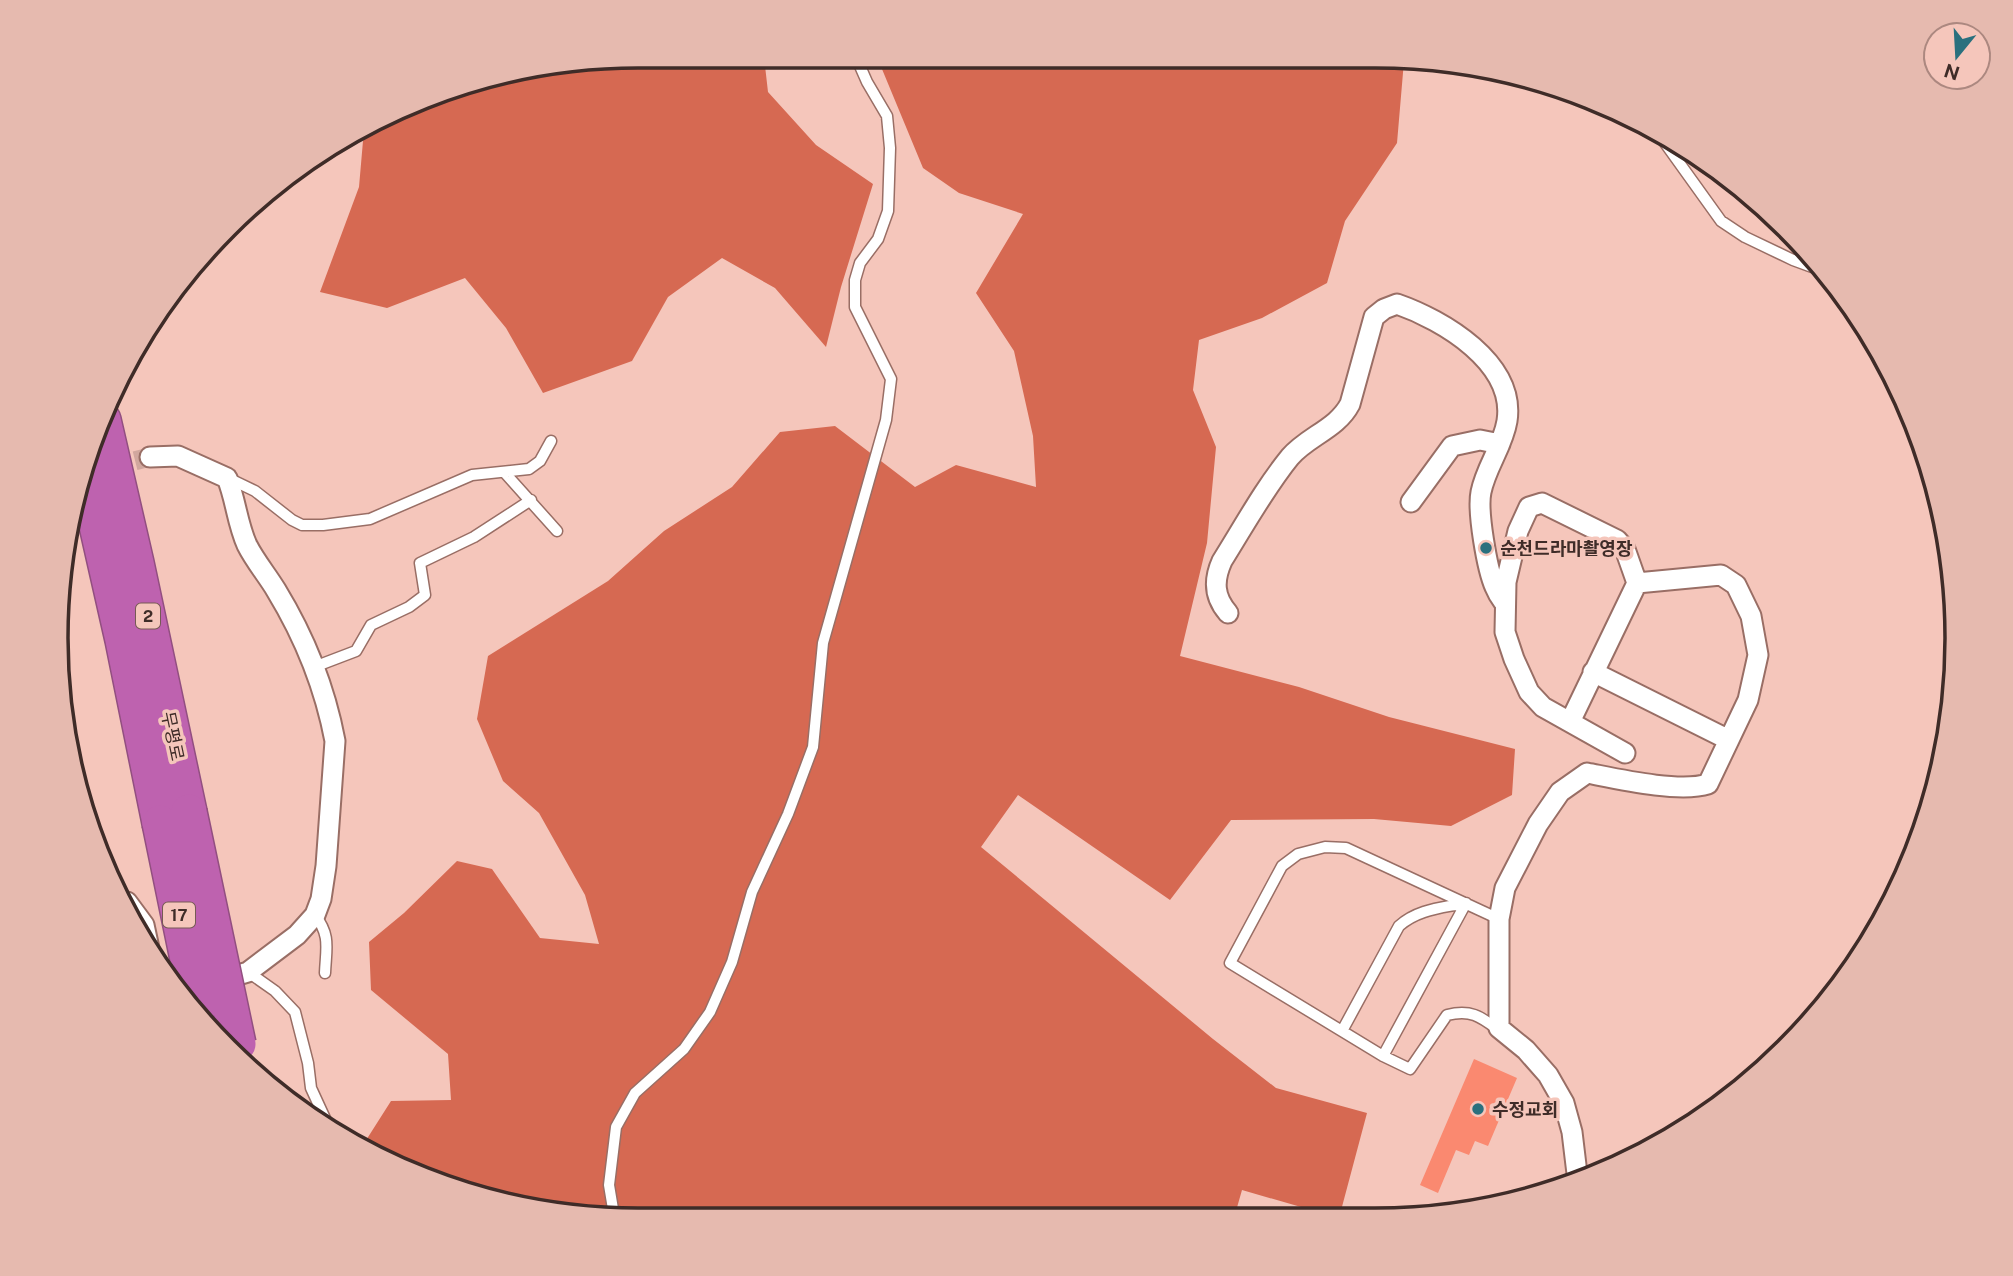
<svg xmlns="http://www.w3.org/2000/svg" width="2013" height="1276" viewBox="0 0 2013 1276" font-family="'Public Sans','Noto Sans KR',sans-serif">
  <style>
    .forest { fill: #d66952 }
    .building { fill: #fa8970 }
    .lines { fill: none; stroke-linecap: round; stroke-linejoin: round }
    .street-tunnel { stroke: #d1a79e; stroke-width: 19; stroke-dasharray: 19 10; stroke-linecap: butt }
    .lane-casing { stroke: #996e65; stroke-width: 13 }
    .street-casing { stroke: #996e65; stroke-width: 23 }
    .highway-casing { stroke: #924f80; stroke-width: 38 }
    .lane { stroke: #fff; stroke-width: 10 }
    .street { stroke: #fff; stroke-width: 19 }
    .highway { stroke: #be62af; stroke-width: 35 }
    .highway-bridge-casing { stroke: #924f80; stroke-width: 38; stroke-linecap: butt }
    .highway-bridge { stroke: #be62af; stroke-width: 35 }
    .poi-dot { fill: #2a707e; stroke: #f5c6bb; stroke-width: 2.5 }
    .labels { text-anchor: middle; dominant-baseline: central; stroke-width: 7; stroke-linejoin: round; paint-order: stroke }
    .shield { fill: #f5c6bb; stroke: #765a54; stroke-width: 2 }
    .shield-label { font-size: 16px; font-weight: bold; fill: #3f2c28 }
    .poi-label { font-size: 18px; font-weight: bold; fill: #3f2c28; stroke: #f5c6bb; text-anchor: start }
    .street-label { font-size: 18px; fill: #3f2c28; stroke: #f5c6bb }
    .rim { fill: none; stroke: #3f2c28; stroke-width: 3.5 }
  </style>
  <rect width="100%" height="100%" fill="#f5c6bb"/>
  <path class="forest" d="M638,56l126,1 4,35 48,53 57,39 -32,103 -15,60 -51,-59 -53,-30 -54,39 -36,64 -89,32 -37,-65 -41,-50 -78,30 -67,-16 39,-105 4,-46 5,-13 83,-41z
    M877,57l527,4 -7,82 -52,78 -18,62 -65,35 -63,22 -6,50 23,57 -9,96 -27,113 119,31 90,30 126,32 -3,46 -61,31 -77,-7 -143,1 -61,80 -152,-105 -37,52 232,192 63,49 91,25 -28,105 -97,-28 -8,28 -672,-3 -146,-39 -53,-31 28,-44 60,-1 -3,-46 -77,-64 -2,-48 35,-29 53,-52 35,8 48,69 59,6 -14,-49 -46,-82 -36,-32 -26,-62 11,-63 120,-75 56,-50 68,-44 48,-55 55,-6 80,61 41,-22 80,22 -3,-51 -19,-85 -38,-58 47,-79 -64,-21 -36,-25z"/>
  <path class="building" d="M1474,1059l43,19 -29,68 -13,-5 -6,14 -13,-5 -18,43 -18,-8z"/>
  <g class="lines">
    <path class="street-tunnel" d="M107,468l43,-11"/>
    <defs>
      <path id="lane" d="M1660,136l61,85 24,16 48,23 19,7h10
        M505,473l52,58
        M228,478l27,13 37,29 10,5h21l47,-6 102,-44 57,-6 11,-8 11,-20
        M314,667l42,-16 15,-26 38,-18 16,-12 -5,-32 54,-26 57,-37
        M315,915c16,21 11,33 10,58
        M1499,919l-153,-71 -21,-1 -27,7 -16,12 -52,97 153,93 27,13 37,-54c25,-6 34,2 53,16
        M248,972l27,19 20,21 13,51 3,25 17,37
        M1342,1031l57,-105c19,-17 43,-18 66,-23
        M1383,1056l83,-153
        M614,1215l-5,-30 7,-58 19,-34 49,-44 26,-37 22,-50 20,-70 36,-78 25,-67 10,-104 63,-223 5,-41 -36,-72v-27l5,-17 18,-24 10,-28 2,-63 -3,-32 -20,-34 -11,-25"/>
      <path id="street" d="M150,457l28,-1 49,22c9,22 10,45 20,67 8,16 20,30 29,45 28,46 49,98 59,151l-9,125 -5,33 -6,16 -18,20 -49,37 -30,9
        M1411,502l41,-56 28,-6 20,4
        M1228,613c-14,-16 -15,-32 -6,-52 22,-35 42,-72 68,-104 18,-21 47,-28 60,-53l24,-87 10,-8 13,-5c46,16 119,59 110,117 -4,25 -21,46 -26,71 -4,19 6,77 14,95 2,5 5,10 8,14
        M1593,672l136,68
        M1570,722l67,-139
        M127,902l17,23 6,28
        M1578,1182l-6,-50 -8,-29 -16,-28 -22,-25 -27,-22v-109l6,-31 33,-64 22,-32 27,-19c31,6 92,20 121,11l40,-84 10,-45 -7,-39 -15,-31 -15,-10 -84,8 -12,-34 -8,-9 -75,-37 -13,4 -11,24 -12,51 -1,50 9,27 15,33 14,15 82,46"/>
      <path id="highway" d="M103,420l33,143 53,249
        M84,468l39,172 37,183"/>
    </defs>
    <use href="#lane" class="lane-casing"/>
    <use href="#street" class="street-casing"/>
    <use href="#highway" class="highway-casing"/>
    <use href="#lane" class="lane"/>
    <use href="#street" class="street"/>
    <use href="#highway" class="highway"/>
    <defs>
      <path id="highway-bridge" d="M189,812l49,232
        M160,823l38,185"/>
    </defs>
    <use href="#highway-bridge" class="highway-bridge-casing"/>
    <use href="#highway-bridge" class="highway-bridge"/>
  </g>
  <g class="poi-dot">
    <circle cx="1486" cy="548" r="7"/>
    <circle cx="1478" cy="1109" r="7"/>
  </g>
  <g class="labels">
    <g class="shield">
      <rect x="136" y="603.5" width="24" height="25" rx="5"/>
      <rect x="163" y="902.5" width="32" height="25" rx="5"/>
    </g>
    <g class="shield-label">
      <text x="148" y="616">2</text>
      <text x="179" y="915">17</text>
    </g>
    <g class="poi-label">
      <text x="1500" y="548">순천드라마촬영장</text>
      <text x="1492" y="1109">수정교회</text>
    </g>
    <g class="street-label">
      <text transform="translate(173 736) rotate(78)">무평로</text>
    </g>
  </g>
  <path d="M0 0H2013V1276H0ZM638 68H1375A570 570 0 0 1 1945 638V638A570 570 0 0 1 1375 1208H638A570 570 0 0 1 68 638V638A570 570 0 0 1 638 68Z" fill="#e6baaf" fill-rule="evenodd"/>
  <path class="rim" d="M638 68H1375A570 570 0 0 1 1945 638V638A570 570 0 0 1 1375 1208H638A570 570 0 0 1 68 638V638A570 570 0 0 1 638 68Z"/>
  <g transform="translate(1957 56) rotate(198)"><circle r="33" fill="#f5c6bb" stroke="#ac8880" stroke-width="2"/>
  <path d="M0-5L12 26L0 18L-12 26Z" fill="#2a707e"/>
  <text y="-10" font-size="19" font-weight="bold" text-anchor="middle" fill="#3f2c28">N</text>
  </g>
</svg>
